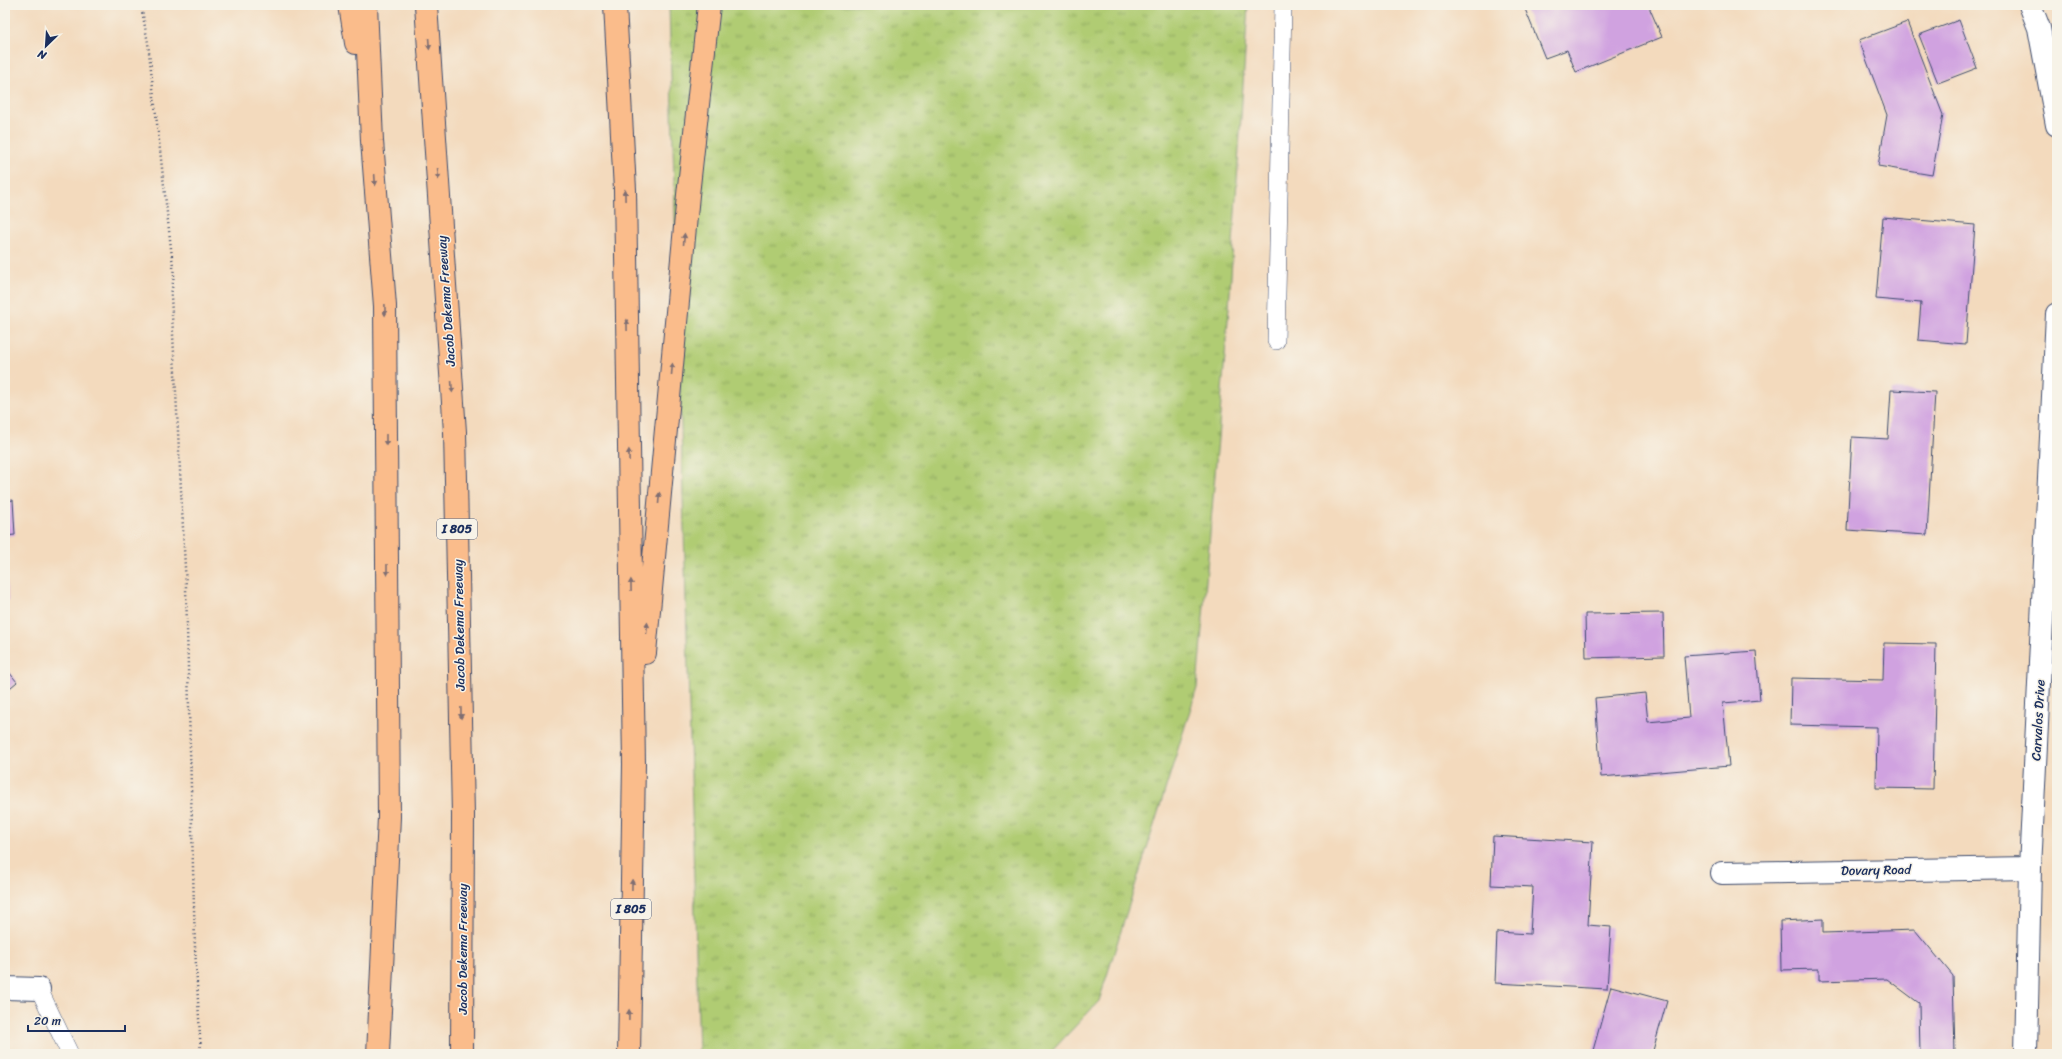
<svg xmlns="http://www.w3.org/2000/svg" width="2062" height="1059" viewBox="0 0 2062 1059" font-family="Sriracha,sans-serif">
  <style>
    .grass { fill: url(#grass-tufts); stroke: #667e68 }
    .building { fill: #d0a2e0 }
    .lines { fill: none; stroke-linecap: round; stroke-linejoin: round }
    .lane-casing { stroke: #3b496c; stroke-width: 18 }
    .street-casing { stroke: #3b496c; stroke-width: 24 }
    .highway-casing { stroke: #3b496c; stroke-width: 24 }
    .path { stroke: #3b496c; stroke-width: 2.5; stroke-dasharray: 1 3; stroke-linecap: butt }
    .lane { stroke: #fff; stroke-width: 17 }
    .street { stroke: #fff; stroke-width: 22 }
    .highway { stroke: #fabc8b; stroke-width: 22 }
    .oneway { fill: #7f6e72 }
    .labels { text-anchor: middle; dominant-baseline: central; stroke-width: 3; stroke-linejoin: round; paint-order: stroke }
    .shield { fill: #f7f3e8; stroke: #5d6a87; stroke-width: 1 }
    .shield-label { font-size: 12px; font-weight: bold; fill: #1b2f5e }
    .street-label { font-size: 13px; fill: #1b2f5e; stroke: #f7f3e8 }
  </style>
  <defs>
    <pattern id="grass-tufts" width="24" height="20" patternUnits="userSpaceOnUse"><rect width="24" height="20" fill="#b0cc73"/><path d="M3 7l-1-3M5 7V3M7 7l1-3M15 17l-1-3M17 17v-4M19 17l1-3" fill="none" stroke="#8ea662"/></pattern>
  </defs>
  <rect width="100%" height="100%" fill="#f7f3e8"/>
  <filter id="ink" filterUnits="userSpaceOnUse"><feTurbulence type="fractalNoise" baseFrequency=".025" numOctaves="2"/><feDisplacementMap in="SourceGraphic" scale="8" xChannelSelector="R" yChannelSelector="G"/><feConvolveMatrix kernelMatrix="1 2 1 2 8 2 1 2 1" color-interpolation-filters="sRGB"/></filter>
  <filter id="wash" filterUnits="userSpaceOnUse"><feTurbulence type="fractalNoise" baseFrequency=".012" numOctaves="4" result="noise"/><feDisplacementMap in="SourceGraphic" scale="16" xChannelSelector="R" yChannelSelector="G"/><feGaussianBlur stdDeviation="0.9" result="paint"/><feColorMatrix in="noise" values="0 0 0 0 0 0 0 0 0 0 0 0 0 0 0 0 0 1.4 0 .05"/><feComposite in="paint" operator="in"/></filter>
  <g filter="url(#wash)">
    <rect width="100%" height="100%" fill="#f3dabd"/>
    <path class="grass" d="M669,5h579l-19,303 -32,380 -98,313 -50,53h-350z"/>
    <g id="blocks">
      <path class="building" d="M1534,5h119l-4,2 13,30 -86,35 -9,-22 -22,8 -20,-49z
        M1959,20l18,48 -39,15 -19,-48z
        M1907,22l36,93 -11,60 -54,-9 9,-51 -28,-75z
        M1883,217l92,8 -9,119 -48,-4 3,-37 -45,-4z
        M1891,390l44,2 -8,143 -80,-5 5,-93 36,2z
        M13,500l2,35 -10,1v-35z
        M6,567l2,34h-3v-33z
        M1663,613l1,43 -78,2 -1,-44z
        M1884,643l52,1 -3,145 -57,-1 1,-61 -87,-2 1,-47 92,2z
        M1756,651l4,49 -37,3 6,63 -128,11 -6,-79 50,-5 3,29 41,-4 -5,-62z
        M5,667l12,15 -12,10z
        M1493,836l100,6 -5,83 23,2 -4,62 -112,-6 2,-51 33,2 3,-47 -42,-2z
        M1823,919v14l92,-3 38,46 2,78h-35l-1,-51 -32,-24 -68,2v-12l-38,1 -1,-49z
        M1611,986l56,15 -15,53h-60z"/>
    </g>
  </g>
  <g filter="url(#ink)">
    <use href="#blocks" fill-opacity="0" stroke="#3b496c" stroke-width="1"/>
    <g class="lines">
      <defs>
        <path id="lane" d="M1276,341l7,-336
          M39,989l31,65"/>
        <path id="street" d="M2030,5l9,23 18,97
          M1722,873l308,-5
          M5,988l34,1
          M2026,1054l4,-186 27,-554"/>
        <path id="highway" d="M350,5l6,38
          M366,5l6,136 13,165 4,511 -11,237
          M426,5l29,427 8,383 -1,239
          M615,5l10,185 9,574 -5,290
          M645,653l43,-458 21,-190"/>
      </defs>
      <use href="#lane" class="lane-casing"/>
      <use href="#street" class="street-casing"/>
      <use href="#highway" class="highway-casing"/>
      <path class="path" d="M141,5l7,38 26,232 -3,20 15,292 9,361 6,106"/>
      <use href="#lane" class="lane"/>
      <use href="#street" class="street"/>
      <use href="#highway" class="highway"/>
    </g>
    <defs><path id="oneway-solid" d="M-6-.8H1V-3.2L6.5 0L1 3.2V.8H-6Z"/></defs>
    <g class="oneway">
      <use href="#oneway-solid" transform="translate(429 44) rotate(86)"/>
      <use href="#oneway-solid" transform="translate(438 174) rotate(86)"/>
      <use href="#oneway-solid" transform="translate(375 180) rotate(86)"/>
      <use href="#oneway-solid" transform="translate(625 195) rotate(-91)"/>
      <use href="#oneway-solid" transform="translate(684 239) rotate(-85)"/>
      <use href="#oneway-solid" transform="translate(385 310) rotate(89)"/>
      <use href="#oneway-solid" transform="translate(627 325) rotate(-91)"/>
      <use href="#oneway-solid" transform="translate(672 369) rotate(-85)"/>
      <use href="#oneway-solid" transform="translate(452 387) rotate(86)"/>
      <use href="#oneway-solid" transform="translate(386 440) rotate(90)"/>
      <use href="#oneway-solid" transform="translate(629 455) rotate(-91)"/>
      <use href="#oneway-solid" transform="translate(659 498) rotate(-85)"/>
      <use href="#oneway-solid" transform="translate(387 570) rotate(90)"/>
      <use href="#oneway-solid" transform="translate(631 585) rotate(-91)"/>
      <use href="#oneway-solid" transform="translate(647 628) rotate(-85)"/>
      <use href="#oneway-solid" transform="translate(461 713) rotate(89)"/>
      <use href="#oneway-solid" transform="translate(632 885) rotate(-89)"/>
      <use href="#oneway-solid" transform="translate(629 1015) rotate(-89)"/>
    </g>
  </g>
  <g class="labels">
    <g class="shield">
      <rect x="437" y="519" width="40" height="20" rx="3"/>
      <rect x="611" y="899" width="40" height="20" rx="3"/>
    </g>
    <g class="shield-label">
      <text x="457" y="529">I 805</text>
      <text x="631" y="909">I 805</text>
    </g>
    <g class="street-label">
      <text transform="translate(446 301) rotate(-94)">Jacob Dekema Freeway</text>
      <text transform="translate(459 625) rotate(-91)">Jacob Dekema Freeway</text>
      <text transform="translate(2038 720) rotate(-87)">Carvalos Drive</text>
      <text transform="translate(1876 870) rotate(-1)">Dovary Road</text>
      <text transform="translate(462 949) rotate(-90)">Jacob Dekema Freeway</text>
    </g>
  </g>
  <rect width="2062" height="1059" fill="none" stroke="#f7f3e8" stroke-width="20"/>
  <g transform="translate(46 46) rotate(205)" stroke="#f7f3e8" stroke-width="3" paint-order="stroke">
  <path d="M0-3L7 15L0 10L-7 15Z" fill="#1b2f5e"/>
  <text y="-6" font-size="11" font-weight="bold" text-anchor="middle" fill="#1b2f5e">N</text>
  </g>
  <path d="M28 1025v6h97v-6" fill="none" stroke="#1b2f5e" stroke-width="2"/>
  <text x="34" y="1025" font-size="12" fill="#1b2f5e" stroke="#f7f3e8" stroke-width="3" paint-order="stroke">20 m</text>
</svg>
